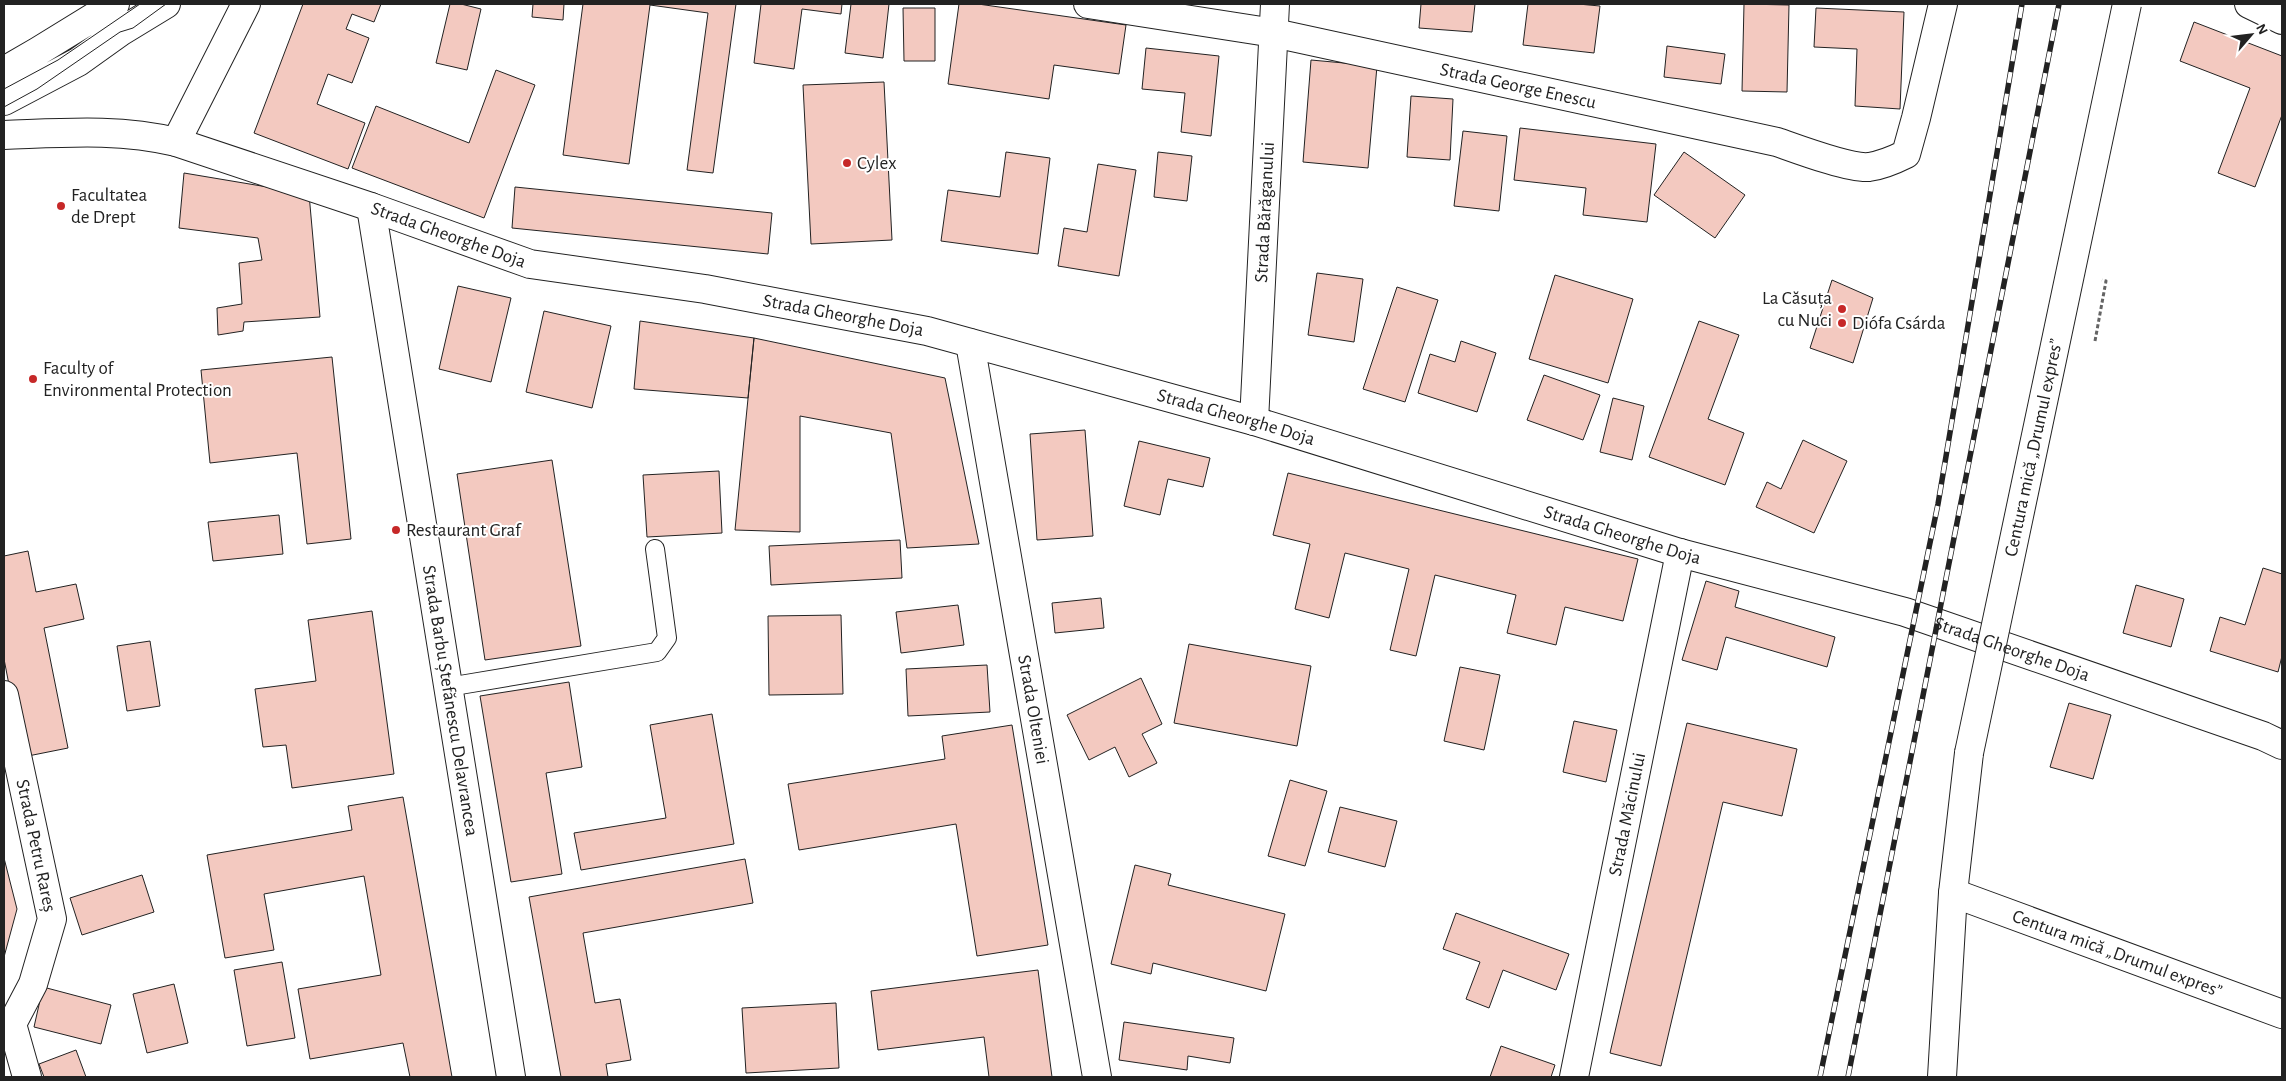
<svg xmlns="http://www.w3.org/2000/svg" width="2286" height="1081" viewBox="0 0 2286 1081" font-family="'Alegreya Sans',sans-serif">
  <style>
    .building { fill: #f3c9c0; stroke: #222 }
    .lines { fill: none; stroke-linecap: round; stroke-linejoin: round }
    .lane-casing { stroke: #222; stroke-width: 20 }
    .street-casing { stroke: #222; stroke-width: 30 }
    .secondary-casing { stroke: #222; stroke-width: 30 }
    .primary-casing { stroke: #222; stroke-width: 30 }
    .path { stroke: #646464; stroke-width: 3; stroke-dasharray: 4 2.5; stroke-linecap: butt }
    .lane { stroke: #fff; stroke-width: 18 }
    .street { stroke: #fff; stroke-width: 28 }
    .secondary { stroke: #fff; stroke-width: 28 }
    .primary { stroke: #fff; stroke-width: 28 }
    .tram { stroke: #222; stroke-width: 1 }
    .rail-casing { stroke: #222; stroke-width: 5.5 }
    .rail { stroke: #fff; stroke-width: 4; stroke-dasharray: 11; stroke-linecap: butt }
    .secondary-bridge-casing { stroke: #222; stroke-width: 30; stroke-linecap: butt }
    .secondary-bridge { stroke: #fff; stroke-width: 28 }
    .poi-dot { fill: #c62828; stroke: #fff; stroke-width: 2 }
    .labels { text-anchor: middle; dominant-baseline: central; stroke-width: 4; stroke-linejoin: round; paint-order: stroke }
    .street-label { font-size: 19px; fill: #222; stroke: #fff }
    .poi-label { font-size: 19px; fill: #222; stroke: #fff; text-anchor: start }
  </style>
  <rect width="100%" height="100%" fill="#fff"/>
  <path class="building" d="M303,4h78l-7,18 -22,-8 -6,15 23,9 -17,45 -24,-9 -11,30 48,19 -17,46 -94,-36z
    M450,4h11l20,5 -14,61 -31,-7z
    M533,4h31l-1,16 -31,-3z
    M583,4h153l-23,169 -26,-3 21,-157 -58,-8 -21,159 -66,-9z
    M761,4h81l-1,10 -39,-5 -8,60 -40,-6z
    M851,4h38l-6,54 -38,-5z
    M959,4h19l148,21 -7,49 -65,-9 -5,34 -101,-15z
    M1421,4h54l-3,28 -53,-4z
    M1528,4h50l22,2 -6,47 -71,-8z
    M1744,4l45,1 -2,87 -45,-1z
    M903,8h32v53h-31z
    M1816,8l88,4 -4,97 -45,-3 2,-57 -43,-2z
    M2194,22l88,34v59l-27,72 -37,-14 32,-85 -70,-27z
    M1667,46l58,8 -4,30 -57,-7z
    M1146,48l73,8 -8,80 -30,-4 4,-39 -43,-4z
    M1311,60l66,6 -9,102 -65,-6z
    M496,70l39,15 -51,133 -132,-50 24,-62 93,37z
    M884,82l8,158 -81,4 -8,-159z
    M1411,96l42,3 -3,61 -43,-3z
    M1520,128l136,16 -9,78 -64,-7 3,-27 -72,-8z
    M1463,131l44,5 -8,75 -45,-5z
    M1006,152l44,6 -12,96 -97,-13 7,-51 52,7z
    M1158,152l34,4 -5,45 -33,-4z
    M1684,152l61,43 -30,43 -61,-43z
    M1098,164l38,6 -17,106 -61,-10 6,-38 23,4z
    M184,173l125,21 11,123 -76,5 -1,9 -25,4 -1,-27 25,-4 -3,-41 23,-3 -4,-22 -79,-10z
    M515,187l257,26 -4,41 -256,-26z
    M1317,273l46,6 -9,63 -46,-7z
    M1555,275l78,24 -25,84 -79,-24z
    M1832,280l41,18 -20,65 -43,-15z
    M458,286l53,12 -20,84 -52,-13z
    M1397,287l41,13 -33,102 -42,-13z
    M544,311l67,15 -19,82 -66,-16z
    M640,321l114,17 -6,60 -114,-9z
    M1699,321l40,14 -31,84 36,14 -19,52 -76,-28z
    M754,338l191,40 34,166 -72,4 -16,-115 -91,-17v116l-65,-2z
    M1461,341l35,12 -19,59 -59,-19 12,-39 25,8z
    M332,357l19,182 -44,5 -10,-91 -87,10 -9,-93z
    M1544,375l56,20 -17,45 -56,-20z
    M1613,398l31,8 -12,54 -32,-8z
    M1085,430l8,106 -56,4 -7,-106z
    M1803,440l44,21 -33,72 -58,-26 11,-25 14,7z
    M1139,441l71,17 -7,29 -35,-8 -8,36 -36,-9z
    M552,460l29,186 -96,14 -28,-186z
    M719,471l3,62 -75,4 -4,-62z
    M1288,473l350,86 -15,62 -58,-14 -9,38 -49,-12 9,-38 -81,-20 -19,81 -26,-6 19,-81 -64,-16 -16,65 -34,-9 15,-65 -37,-9z
    M279,515l4,39 -70,7 -5,-39z
    M900,540l2,38 -131,7 -2,-39z
    M28,551l8,41 40,-8 8,35 -40,9 24,120 -45,9 -19,-98v-103z
    M2263,568l19,6v82l-4,16 -68,-21 10,-34 25,8z
    M1706,581l33,10 -4,16 100,30 -8,30 -101,-30 -9,33 -35,-10z
    M2136,585l48,14 -13,48 -48,-14z
    M1101,598l3,30 -49,5 -3,-30z
    M958,605l6,40 -63,8 -5,-41z
    M372,611l22,163 -102,14 -6,-43 -23,2 -8,-58 61,-8 -8,-61z
    M841,615l2,79 -74,1 -1,-79z
    M150,641l10,65 -33,5 -10,-65z
    M1189,644l122,22 -14,80 -123,-23z
    M987,665l3,47 -82,4 -2,-47z
    M1460,667l40,8 -16,75 -40,-9z
    M1141,678l21,46 -20,10 15,29 -28,14 -14,-30 -26,13 -22,-45z
    M569,682l13,85 -36,6 16,101 -51,8 -31,-186z
    M2069,703l42,12 -18,64 -43,-12z
    M712,714l22,130 -153,26 -7,-37 92,-15 -16,-93z
    M1574,721l43,9 -11,52 -43,-10z
    M1687,723l110,26 -15,67 -59,-14 -62,264 -51,-13z
    M1012,725l36,220 -71,11 -21,-132 -157,26 -11,-66 157,-25 -3,-23z
    M1290,780l37,11 -22,75 -37,-10z
    M403,797l49,280h-42l-7,-34 -93,16 -12,-70 83,-14 -17,-99 -100,18 10,56 -49,8 -18,-103 145,-25 -4,-24z
    M1340,807l57,14 -12,46 -57,-15z
    M4,858l13,51 -13,48z
    M745,859l8,44 -170,30 12,70 25,-4 11,61 -25,4 2,13h-47l-32,-180z
    M1135,865l36,9 -3,11 117,29 -19,77 -113,-28 -2,11 -40,-10z
    M142,875l12,37 -72,23 -12,-37z
    M1456,913l113,41 -13,36 -53,-20 -14,38 -23,-9 14,-37 -37,-13z
    M282,962l13,76 -48,8 -13,-76z
    M1038,970l14,107h-63l-5,-40 -106,13 -7,-59z
    M174,984l14,59 -41,10 -14,-59z
    M43,987l68,18 -10,39 -67,-17z
    M836,1003l3,65 -93,5 -4,-65z
    M1124,1022l110,16 -4,25 -42,-7 -1,14 -68,-10z
    M1501,1046l54,19 -4,12h-61z
    M76,1050l10,27h-42l-5,-13z"/>
  <g class="lines">
    <defs>
      <path id="lane" d="M448,687l209,-35 10,-14 -12,-89"/>
      <g id="street">
        <path id="s1" d="M1088,4l186,29 503,109c20,7 73,27 92,25 14,-2 25,-7 37,-13l10,-36 27,-114"/>
        <path d="M4,135c58,-2 114,-7 172,7l70,-138"/>
        <path id="s2" d="M176,142l195,65 159,57 175,25 222,42 327,90 426,132 225,59 358,124 19,9"/>
        <path id="s3" d="M371,207l140,870"/>
        <path id="s4" d="M970,343l127,734"/>
        <path id="s5" d="M1254,421l21,-417"/>
        <path id="s6" d="M4,695l48,224 -19,65 -21,40 15,53"/>
        <path id="s7" d="M1953,893l329,121"/>
        <path id="s8" d="M1574,1077l106,-524"/>
      </g>
      <path id="secondary" d="M2249,4l33,16
        M1942,1077l11,-184 16,-140"/>
      <path id="primary" d="M4,71l33,-19 78,-48
        M4,101l74,-39 42,-30 46,-28"/>
    </defs>
    <use href="#lane" class="lane-casing"/>
    <use href="#street" class="street-casing"/>
    <use href="#secondary" class="secondary-casing"/>
    <use href="#primary" class="primary-casing"/>
    <path class="path" d="M2095,341l11,-60 -4,-1"/>
    <use href="#lane" class="lane"/>
    <use href="#street" class="street"/>
    <use href="#secondary" class="secondary"/>
    <use href="#primary" class="primary"/>
    <path class="tram" d="M4,89l54,-29 82,-56
      M4,107l33,-18 83,-57 13,-4 33,-24"/>
    <defs>
      <path id="rail" d="M1820,1077l118,-573 84,-500
        M1848,1077l211,-1073"/>
    </defs>
    <use href="#rail" class="rail-casing"/>
    <use href="#rail" class="rail"/>
    <defs>
      <g id="secondary-bridge">
        <path id="s9" d="M1969,753l158,-749"/>
      </g>
    </defs>
    <use href="#secondary-bridge" class="secondary-bridge-casing"/>
    <use href="#secondary-bridge" class="secondary-bridge"/>
  </g>
  <g class="poi-dot">
    <circle cx="847" cy="163" r="5"/>
    <circle cx="61" cy="206" r="5"/>
    <circle cx="1842" cy="309" r="5"/>
    <circle cx="1842" cy="323" r="5"/>
    <circle cx="33" cy="379" r="5"/>
    <circle cx="396" cy="530" r="5"/>
  </g>
  <g class="labels">
    <g class="street-label">
      <text stroke="none"><textPath href="#s1" startOffset="438">Strada George Enescu</textPath></text>
      <text stroke="none"><textPath href="#s5" startOffset="209">Strada Bărăganului</textPath></text>
      <text stroke="none"><textPath href="#s2" startOffset="288">Strada Gheorghe Doja</textPath></text>
      <text stroke="none"><textPath href="#s2" startOffset="692">Strada Gheorghe Doja</textPath></text>
      <text stroke="none"><textPath href="#s2" startOffset="1098">Strada Gheorghe Doja</textPath></text>
      <text stroke="none"><textPath href="#s9" startOffset="312">Centura mică „Drumul expres”</textPath></text>
      <text stroke="none"><textPath href="#s2" startOffset="1502">Strada Gheorghe Doja</textPath></text>
      <text stroke="none"><textPath href="#s2" startOffset="1908">Strada Gheorghe Doja</textPath></text>
      <text stroke="none"><textPath href="#s3" startOffset="500">Strada Barbu Ștefănescu Delavrancea</textPath></text>
      <text stroke="none"><textPath href="#s4" startOffset="372">Strada Olteniei</textPath></text>
      <text stroke="none"><textPath href="#s8" startOffset="268">Strada Măcinului</textPath></text>
      <text stroke="none"><textPath href="#s6" startOffset="154">Strada Petru Rareș</textPath></text>
      <text stroke="none"><textPath href="#s7" startOffset="175">Centura mică „Drumul expres”</textPath></text>
    </g>
    <g class="poi-label">
      <text x="857" y="163">Cylex</text>
      <text x="71" y="195">Facultatea<tspan x="71" dy="22">de Drept</tspan></text>
      <text x="1832" y="298" text-anchor="end">La Căsuța<tspan x="1832" dy="22">cu Nuci</tspan></text>
      <text x="1852" y="323">Diófa Csárda</text>
      <text x="43" y="368">Faculty of<tspan x="43" dy="22">Environmental Protection</tspan></text>
      <text x="406" y="530">Restaurant Graf</text>
    </g>
  </g>
  <rect width="2286" height="1081" fill="none" stroke="#222222" stroke-width="10"/>
  <g transform="translate(2251 35) rotate(62)" stroke="#ffffff" stroke-width="4" paint-order="stroke">
  <path d="M0-4L9 19L0 12L-9 19Z" fill="#222222"/>
  <text y="-8" font-size="14" font-weight="bold" text-anchor="middle" fill="#222222">N</text>
  </g>
</svg>
